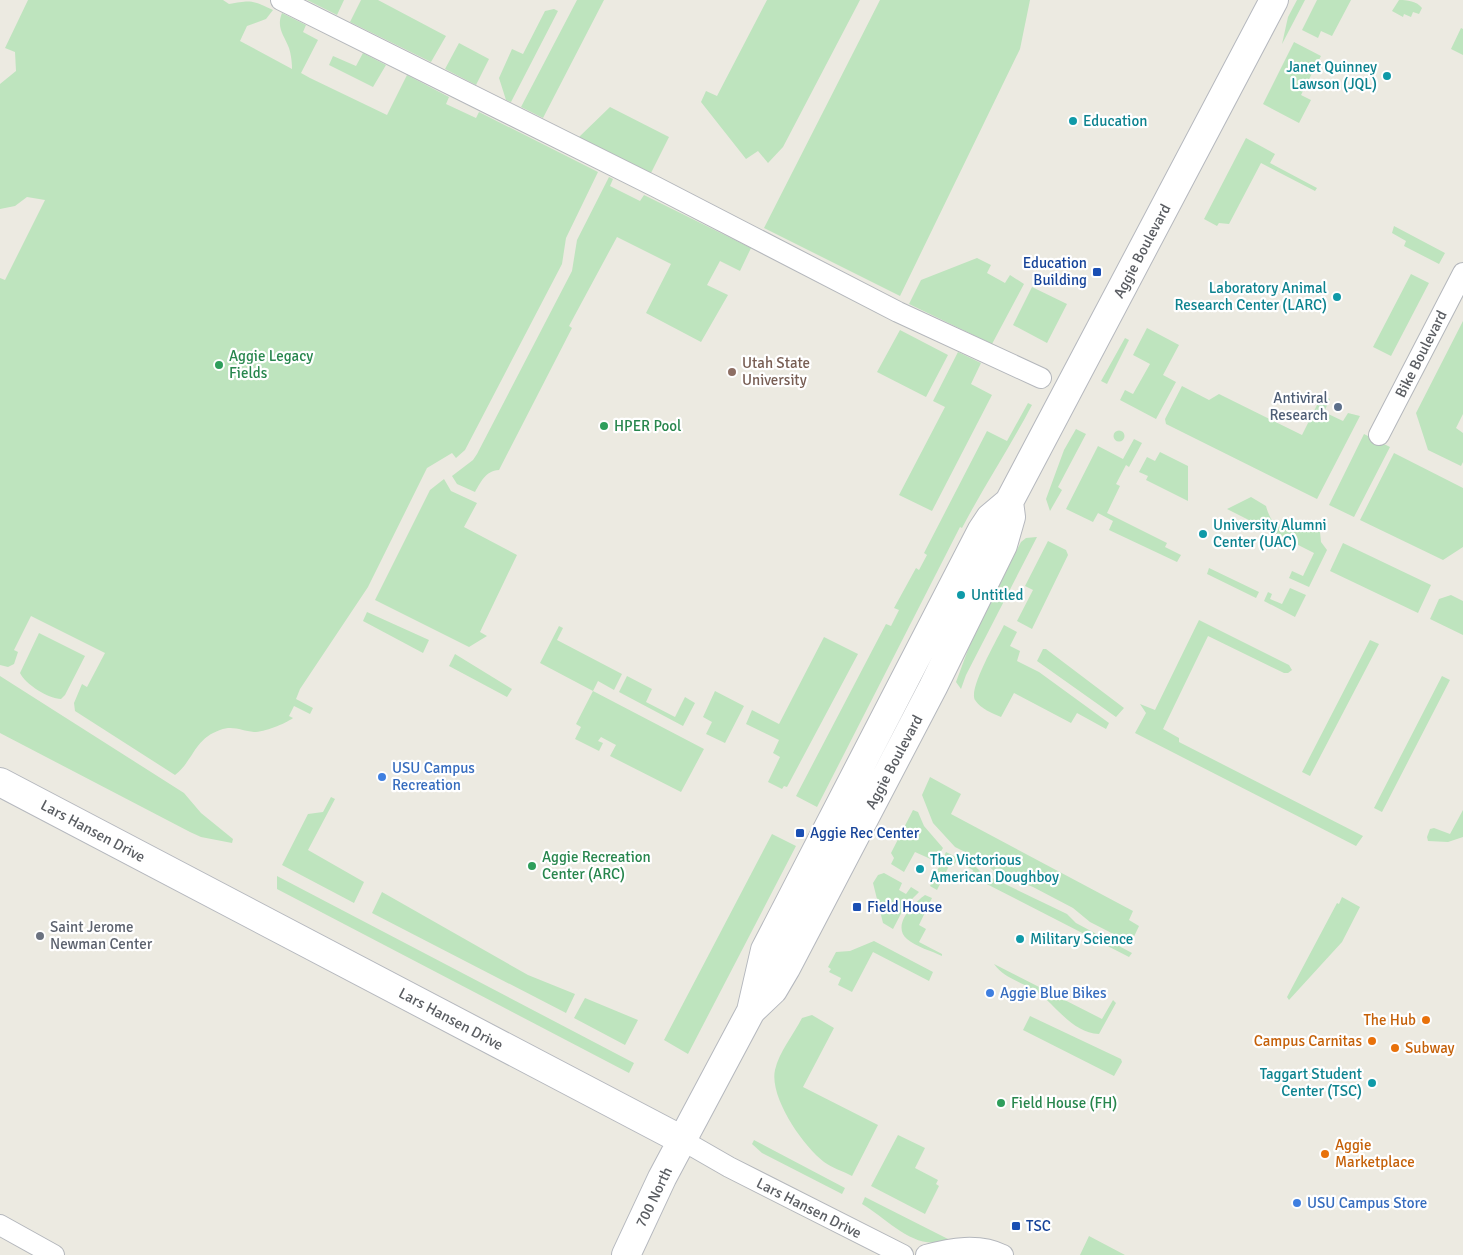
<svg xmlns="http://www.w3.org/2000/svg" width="1463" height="1255" viewBox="0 0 1463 1255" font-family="Signika,sans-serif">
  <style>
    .green { fill: #bee4be }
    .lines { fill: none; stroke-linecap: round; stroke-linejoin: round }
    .street-casing { stroke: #b4b7bc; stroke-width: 22 }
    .secondary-casing { stroke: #b5b8be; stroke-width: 30 }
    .street { stroke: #fff; stroke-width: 20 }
    .secondary { stroke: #fff; stroke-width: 28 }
    .culture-dot { fill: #0f9aa8; stroke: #fff; stroke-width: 2 }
    .transit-dot { fill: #1a4fb4; stroke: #fff; stroke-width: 2 }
    .leisure-dot { fill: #2e9e5b; stroke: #fff; stroke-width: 2 }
    .education-dot { fill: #8d6e63; stroke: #fff; stroke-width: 2 }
    .service-dot { fill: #5c6f8a; stroke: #fff; stroke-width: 2 }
    .shop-dot { fill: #3f7fe0; stroke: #fff; stroke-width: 2 }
    .worship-dot { fill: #6b7280; stroke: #fff; stroke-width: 2 }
    .food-dot { fill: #e8710a; stroke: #fff; stroke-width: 2 }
    .labels { text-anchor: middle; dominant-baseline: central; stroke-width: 4.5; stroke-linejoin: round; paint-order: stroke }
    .culture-label { font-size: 15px; fill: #0d838f; stroke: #fff; text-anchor: start }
    .street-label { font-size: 15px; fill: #5a5d62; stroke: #fff }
    .transit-label { font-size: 15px; fill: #164399; stroke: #fff; text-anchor: start }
    .leisure-label { font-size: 15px; fill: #27864d; stroke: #fff; text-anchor: start }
    .education-label { font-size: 15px; fill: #785e54; stroke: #fff; text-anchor: start }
    .service-label { font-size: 15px; fill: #4e5e75; stroke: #fff; text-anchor: end }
    .shop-label { font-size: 15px; fill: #366cbe; stroke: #fff; text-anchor: start }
    .worship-label { font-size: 15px; fill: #5b616d; stroke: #fff; text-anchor: start }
    .food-label { font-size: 15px; fill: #c56008; stroke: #fff; text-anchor: end }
  </style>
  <rect width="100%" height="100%" fill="#eceae1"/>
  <path class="green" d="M28,0h195l6,4c22,-4 23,-4 44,6l-7,9 -19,7 -7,15 52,28c0,-6 -1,-15 -3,-21 -5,-13 -13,-20 -7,-35l24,12 -3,7 15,8 -17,33 9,5 77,37 20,-40 42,22 -3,7 30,14 3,-6 119,60 -32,66 -4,26 -97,186 -9,8 -4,-5 -25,15 -59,119 -68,102 -4,10 17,9 -3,6 -16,-8 -5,10 4,2c-8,6 -29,14 -39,14 -12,-1 -21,-7 -34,-2 -26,9 -26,30 -45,45l-100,-64 -1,-8 8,-19 5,3 18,-34 -74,-37 -17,34 4,2 -4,12 -6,3 -8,-2v-387l5,2 40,-80 -18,-3 -12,9 -15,3v-125l16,-13 -1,-19 -10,-4z
    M307,0h37l-7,15z
    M361,0h17l68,36 -15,26 -81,-40z
    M577,0h27l-61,118 -22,-11z
    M767,0h93l-77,147 -15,16 -10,-12 -12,8 -45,-57 5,-11 11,5z
    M880,0h150l-10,49 -120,247 -136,-68z
    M1297,0h8l-23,44 6,-27z
    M1317,0h34l-19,36 -11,-5 -3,7 -16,-8z
    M1399,0c8,0 18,1 23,8l-3,6 -6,-2 -2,5 -7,-3 -1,3 -11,-6z
    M554,9l4,2 -47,91 -5,-2 -7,-22 13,-29 11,5 22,-43z
    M1461,28l2,1v26l-12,-6z
    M1294,42l27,14 -20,39 10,5 -12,23 -36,-19z
    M459,43l30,16 -13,26 -31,-16z
    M363,53l23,12 -13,22 -44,-22 4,-9 23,10z
    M610,107l59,30 -18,36 -72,-36z
    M1246,138l29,16 -5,9 47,25 -2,3 -54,-28 -32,61 -10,-1 -2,3 -13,-7z
    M609,177l4,2 -3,7 30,15 4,-6 107,53 -11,23 -20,-10 -13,24 21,10 -27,47 -55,-29 25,-49 -54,-27 -48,89 3,2 -73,142c-14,1 -18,12 -24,22l-18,-8 -5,-8 21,-16 4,-6 95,-183 5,-31z
    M1394,226l51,27 -6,11 -35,-18 2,-5 -14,-8z
    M977,258l14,7 -4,8 18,10 5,-8 14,9 -32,60 -83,-40 12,-24z
    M1411,274l18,9 -38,73 -18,-9z
    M1032,287l35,17 -20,39 -34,-18z
    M1463,321v93l-7,14 7,5v29l-2,4 -33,-16 -12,-37z
    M1147,328l32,17 -16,30 13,7 -20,37 -36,-19 5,-10 8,4 17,-30 -17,-9z
    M900,330l48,25 -22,42 -49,-25z
    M1125,338l4,2 -22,44 -6,-3z
    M958,352l23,11 -10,21 21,11 -60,116 -33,-16 46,-88 -12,-6z
    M1182,386l27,14 10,-6 83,41 20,-40 8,4 -6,13 19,9 5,-8 12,3 -43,83 -151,-75 -1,-5z
    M1028,403l4,2c-22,42 -48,81 -70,123l-2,-1 -143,280 -21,-11 90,-172 5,2 8,-16 -5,-2 22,-40 3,2 8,-15 -3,-2 63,-122 20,10z
    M1076,429l10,5 -28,53 4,3 -12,21 -4,-12 18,-49z
    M1113.5 436a5.5 5.5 0 1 1 11 0a5.5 5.5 0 1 1-11 0Z
    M1364,434l26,13 -36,70 -25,-12z
    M1134,439l8,4 -13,24 -3,-2 -10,19 4,2 -13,27 60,30 -2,4 16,8 -4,7 -68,-32 4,-9 -15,-8 -5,9 -27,-13 32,-63 25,13z
    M1160,452l28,14v35l-42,-21 2,-4 -9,-4 8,-15 8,4z
    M1394,453l69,35v59l-20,13 -83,-40z
    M444,479l7,12 26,12 -13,24 53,28 -37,77 7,4 -18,11 -94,-47 55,-110z
    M1251,497l15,9c6,23 20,28 41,19l13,7 1,10 6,8 -18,37 -20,-9 3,-7 11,5 11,-23 -87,-44z
    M1037,537l-71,138 -5,14 -5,-7 20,-54 45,-86 5,-4z
    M1048,541l18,9 2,5 -36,74 -15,-8 16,-31 -8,-4z
    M1343,543l88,42 -13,28 -88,-42z
    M1209,568l50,24 -3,6 -49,-24z
    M1290,588l16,7 -11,22 -31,-16 4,-9 4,2 -2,5 12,5z
    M1451,595l12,6v34l-33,-16 9,-20z
    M367,612l62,28 -6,13 -60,-32z
    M1199,620l90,45 3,5 -4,3h-4l-76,-37 -45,93 16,9v4l184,94 -7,10 -221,-113 11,-20 -6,-9 15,6z
    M1004,625l13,7 -7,14 10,5 -3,10 22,11 70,51 -3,6 -29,-16 -6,10 -57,-30 -13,24c-9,-4 -20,-8 -26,-17 -7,-11 23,-62 29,-75z
    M559,626l4,2 -6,12 65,34 -8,16 -16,-9 -5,10 111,58 -23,43 -71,-36 6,-11 -15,-8 -3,4 5,2 -4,8 -24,-12 6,-12 -5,-3 17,-33 -53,-28z
    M39,633l46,23 -20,39 -4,4c-12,0 -36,-15 -41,-26z
    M824,637l34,17 -71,133 -3,-1 -2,3 -14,-7 12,-25 -7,-4 6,-13 -33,-16 6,-14 27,14z
    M1370,640l9,4 -69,132 -8,-4z
    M1043,649h3l78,59 -8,9 -79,-56z
    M455,654l57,35 -5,8 -58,-31z
    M0,676l184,117 17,20 32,26 -1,4 -31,-6 -11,-5 -190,-99z
    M627,676l25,13 -6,13 29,15 10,-20 10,6 -12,23 -64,-34z
    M1442,676l8,4 -68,132 -8,-4z
    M715,691l29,15 -19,37 -19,-9 6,-12 -9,-5z
    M930,777l31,17 -10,20 182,97 -4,9 10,6 -8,17 -41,-21 -17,-14 -40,-21 -38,-15 -12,-11 -28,-14 -22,-24 -11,-28z
    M331,797l4,2 -27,51 56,32 -10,21 -72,-38 26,-51 15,-2z
    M913,810l5,2 6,14 19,22 -8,13 -20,-9 -11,20 -13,-8 3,-6 -3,-5z
    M1463,810v27l-15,5 -20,-1 -1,-4 3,-8 4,-1 16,6z
    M772,834l24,12 -108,208 -24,-14z
    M946,852l12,6 -5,9 -4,-1 -12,24 -7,-4z
    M964,860l11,6 7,7 85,41 9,9 56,30 -3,4 -158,-81 2,-6 -12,-6z
    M884,873l18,10 -3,7 7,4 5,-7 8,5 -14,14 -12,23 -10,-6 -10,-40 5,-8z
    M277,876l357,187 -5,10 -352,-184z
    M382,892l146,83 47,19 -9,19 -194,-100z
    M925,895l7,3 -13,27 7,4 -7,13 23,12v2c-10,-5 -26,-9 -35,-17 -16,-14 7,-36 18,-44z
    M1342,897l18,10 -18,35 -53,58 -2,-3 50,-94 2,1z
    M874,941l59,31 -4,9 -56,-29 -21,40 -14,-7 3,-7 -12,-6 2,-3 -3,-2 8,-15 14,-1z
    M994,964l108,55 11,-19 3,3 -17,31c-27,-1 -43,-29 -63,-43 -15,-9 -32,-13 -42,-27z
    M585,998l53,22 -13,25 -51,-27z
    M812,1015l22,13 -31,59 75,38 -26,51c-9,-5 -20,-8 -28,-14 -21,-16 -55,-65 -49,-92 4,-18 19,-36 27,-52z
    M1030,1016l91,43 1,3 -8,14 -91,-46z
    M898,1135l27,13 -10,20 23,12 -2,4 3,2 -14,28 -54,-28z
    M754,1140l91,48 -3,6 -80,-41 -10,-9z
    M865,1197l83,42c-31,15 -60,-20 -86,-35z
    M1089,1236l36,19h-45z"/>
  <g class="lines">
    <defs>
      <path id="street" d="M281,0l375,187 242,125 143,66
        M1379,435l84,-162
        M682,1140l47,27 174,88
        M0,1225l54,30
        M926,1255c25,-7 53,-12 77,0"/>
      <path id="secondary" d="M0,782l682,358
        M751,1011l22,-21 13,-22 147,-281 70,-142 8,-28 -2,-15
        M626,1255l36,-77 89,-167 14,-61 217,-420 8,-12 19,-16 265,-502"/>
    </defs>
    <use href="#street" class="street-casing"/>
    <use href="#secondary" class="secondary-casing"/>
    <use href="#street" class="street"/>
    <use href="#secondary" class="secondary"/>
  </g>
  <g class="culture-dot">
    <circle cx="1387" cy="76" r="5"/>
    <circle cx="1073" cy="121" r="5"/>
    <circle cx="1337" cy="297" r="5"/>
    <circle cx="1203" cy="534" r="5"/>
    <circle cx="961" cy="595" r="5"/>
    <circle cx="920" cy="869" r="5"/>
    <circle cx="1020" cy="939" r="5"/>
    <circle cx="1372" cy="1083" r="5"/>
  </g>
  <g class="transit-dot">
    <rect x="1092" y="267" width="10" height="10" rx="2.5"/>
    <rect x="795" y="828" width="10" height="10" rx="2.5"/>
    <rect x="852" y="902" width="10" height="10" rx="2.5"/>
    <rect x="1011" y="1221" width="10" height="10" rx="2.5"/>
  </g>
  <g class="leisure-dot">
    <circle cx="219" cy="365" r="5"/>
    <circle cx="604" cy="426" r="5"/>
    <circle cx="532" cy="866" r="5"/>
    <circle cx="1001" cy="1103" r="5"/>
  </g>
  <circle class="education-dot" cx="732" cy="372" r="5"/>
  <circle class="service-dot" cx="1338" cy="407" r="5"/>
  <g class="shop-dot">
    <circle cx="382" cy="777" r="5"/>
    <circle cx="990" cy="993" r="5"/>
    <circle cx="1297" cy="1203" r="5"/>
  </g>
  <circle class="worship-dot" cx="40" cy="936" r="5"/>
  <g class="food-dot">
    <circle cx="1426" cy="1020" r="5"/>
    <circle cx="1372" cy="1041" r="5"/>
    <circle cx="1395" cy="1048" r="5"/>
    <circle cx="1325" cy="1154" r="5"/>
  </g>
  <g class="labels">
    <g class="culture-label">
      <text x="1377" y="67" text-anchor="end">Janet Quinney<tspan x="1377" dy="17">Lawson (JQL)</tspan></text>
      <text x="1083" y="121">Education</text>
      <text x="1327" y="288" text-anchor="end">Laboratory Animal<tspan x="1327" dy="17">Research Center (LARC)</tspan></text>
      <text x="1213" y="525">University Alumni<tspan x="1213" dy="17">Center (UAC)</tspan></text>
      <text x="971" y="595">Untitled</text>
      <text x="930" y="860">The Victorious<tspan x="930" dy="17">American Doughboy</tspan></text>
      <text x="1030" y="939">Military Science</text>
      <text x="1362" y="1074" text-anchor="end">Taggart Student<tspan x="1362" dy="17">Center (TSC)</tspan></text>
    </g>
    <g class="street-label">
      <text transform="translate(1142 251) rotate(-62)">Aggie Boulevard</text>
      <text transform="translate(1421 354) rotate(-63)">Bike Boulevard</text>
      <text transform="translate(894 762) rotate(-62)">Aggie Boulevard</text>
      <text transform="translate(93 831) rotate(28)">Lars Hansen Drive</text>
      <text transform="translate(451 1019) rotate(28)">Lars Hansen Drive</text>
      <text transform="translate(654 1197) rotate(-64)">700 North</text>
      <text transform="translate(809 1208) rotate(27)">Lars Hansen Drive</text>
    </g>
    <g class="transit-label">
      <text x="1087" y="263" text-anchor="end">Education<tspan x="1087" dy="17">Building</tspan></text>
      <text x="810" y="833">Aggie Rec Center</text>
      <text x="867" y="907">Field House</text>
      <text x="1026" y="1226">TSC</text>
    </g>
    <g class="leisure-label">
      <text x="229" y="356">Aggie Legacy<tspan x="229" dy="17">Fields</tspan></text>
      <text x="614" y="426">HPER Pool</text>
      <text x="542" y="857">Aggie Recreation<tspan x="542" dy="17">Center (ARC)</tspan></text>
      <text x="1011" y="1103">Field House (FH)</text>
    </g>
    <g class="education-label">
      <text x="742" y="363">Utah State<tspan x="742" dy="17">University</tspan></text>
    </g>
    <g class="service-label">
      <text x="1328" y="398">Antiviral<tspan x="1328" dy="17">Research</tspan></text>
    </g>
    <g class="shop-label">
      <text x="392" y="768">USU Campus<tspan x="392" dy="17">Recreation</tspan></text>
      <text x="1000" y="993">Aggie Blue Bikes</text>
      <text x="1307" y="1203">USU Campus Store</text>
    </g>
    <g class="worship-label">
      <text x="50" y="927">Saint Jerome<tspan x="50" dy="17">Newman Center</tspan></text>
    </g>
    <g class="food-label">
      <text x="1416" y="1020">The Hub</text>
      <text x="1362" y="1041">Campus Carnitas</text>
      <text x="1405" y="1048" text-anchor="start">Subway</text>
      <text x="1335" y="1145" text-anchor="start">Aggie<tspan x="1335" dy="17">Marketplace</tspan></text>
    </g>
  </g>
</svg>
